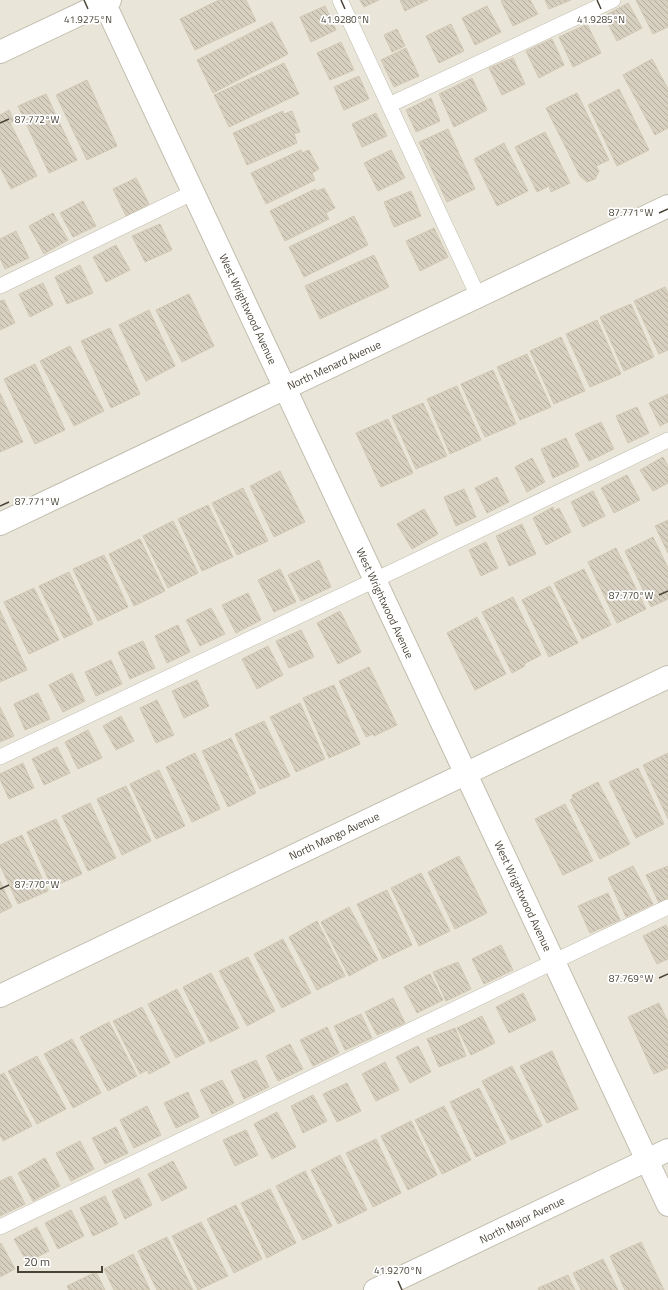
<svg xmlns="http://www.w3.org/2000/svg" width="668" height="1290" viewBox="0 0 668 1290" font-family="'Titillium Web',sans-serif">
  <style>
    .residential { fill: #e9e5d9 }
    .building { fill: url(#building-back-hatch); stroke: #d2c8b3 }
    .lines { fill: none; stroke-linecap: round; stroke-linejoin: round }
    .service-casing { stroke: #c1bcad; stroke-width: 16 }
    .minor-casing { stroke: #c1bcad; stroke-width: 24 }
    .service { stroke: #fff; stroke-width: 15 }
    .minor { stroke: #fff; stroke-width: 22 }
    .ticks { fill: none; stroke: #4a4438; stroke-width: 1.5 }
    .labels { text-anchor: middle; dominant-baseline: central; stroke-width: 3.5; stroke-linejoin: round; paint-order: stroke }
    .street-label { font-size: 11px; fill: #4a4438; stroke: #fff }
    .ticks-label { font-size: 10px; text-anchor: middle; fill: #4a4438; stroke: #fff; stroke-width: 3.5; stroke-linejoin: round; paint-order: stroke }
  </style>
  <defs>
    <pattern id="building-back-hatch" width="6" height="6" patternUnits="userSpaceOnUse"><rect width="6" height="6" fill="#d7d0c0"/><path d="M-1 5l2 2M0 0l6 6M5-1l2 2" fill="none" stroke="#b0aa9d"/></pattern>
  </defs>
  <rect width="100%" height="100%" fill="#f5f3eb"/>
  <path class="residential" d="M0,0h668v1290h-668z"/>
  <path class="building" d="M219,0h27l10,21 -61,29 -15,-31z
    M360,0h19l-15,7z
    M400,0h28l-23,11z
    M502,0h28l8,14 -25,12 -12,-25z
    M545,0h26l-22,9z
    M636,0h32v27l-15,7z
    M628,3l14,25 -25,13 -13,-25z
    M325,6l11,24 -25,12 -11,-25z
    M487,6l14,26 -26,13 -13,-27z
    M272,22l16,32 -75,39 -16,-33z
    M451,24l13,27 -25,12 -13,-27z
    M587,24l14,29 -28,14 -14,-30z
    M397,29l8,17 -13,6 -8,-17z
    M552,39l12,26 -25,13 -13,-27z
    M341,42l13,28 -24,10 -13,-27z
    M406,48l13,28 -25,11 -13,-27z
    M513,58l12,26 -23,11 -13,-27z
    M652,59l16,30v39l-13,7 -32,-60z
    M284,63l15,31 -70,33 -15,-32z
    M359,76l10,23 -25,11 -10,-23z
    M472,78l15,32 -33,17 -15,-33z
    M87,80l30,66 -30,14 -31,-65z
    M619,89l30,61 -32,16 -29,-61z
    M577,93l32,67 -13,6 3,5 -4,8 -8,3 -7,-6 -34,-68z
    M46,94l31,66 -28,13 -31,-67z
    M431,98l9,23 -24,11 -10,-22z
    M9,110l5,11 -4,2 27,53 -26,13 -11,-22v-52z
    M283,111l1,3 8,-3 8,21 -6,2 3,9 -50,22 -14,-32z
    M376,113l11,23 -25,11 -10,-23z
    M448,129l27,60 -28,13 -28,-60z
    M545,132l25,51 -19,9 -2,-6 -12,6 -22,-45z
    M504,143l24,48 -31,15 -23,-47z
    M301,150l1,3 7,-3 10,19 -7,4 3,7 -49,24 -15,-31z
    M391,150l14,28 -27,13 -14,-28z
    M136,178l13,26 -23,12 -13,-27z
    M324,188l11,20 -9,5 3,6 -44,22 -15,-30 45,-22 2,2z
    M411,191l10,25 -27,11 -10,-25z
    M83,201l13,25 -23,11 -13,-24z
    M53,213l15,27 -24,14 -15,-28z
    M354,216l14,29 -64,32 -15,-30z
    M160,224l12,26 -27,12 -13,-26z
    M434,228l14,29 -28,14 -14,-30z
    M16,231l13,27 -24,11 -5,-11v-19z
    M116,245l14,25 -24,12 -13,-25z
    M374,255l15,32 -69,32 -15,-33z
    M80,265l13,28 -26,11 -12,-27z
    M43,283l10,22 -23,12 -11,-23z
    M665,287l3,6v57l-9,4 -25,-53z
    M189,294l25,52 -32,16 -26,-52z
    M4,300l11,23 -15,7v-29z
    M631,304l23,53 -30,14 -24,-54z
    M149,310l26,56 -29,15 -27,-56z
    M597,320l24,54 -31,13 -24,-53z
    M110,328l30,66 -29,14 -30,-67z
    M561,337l24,54 -31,13 -24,-53z
    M70,346l34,65 -30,15 -34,-65z
    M527,354l24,53 -31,13 -23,-53z
    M35,364l30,66 -30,14 -31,-65z
    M493,370l23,54 -31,13 -24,-53z
    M457,386l24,54 -31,14 -23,-55z
    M0,393l23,49 -23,10z
    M668,394v28l-8,4 -11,-23z
    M423,403l24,53 -31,13 -24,-53z
    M637,407l12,26 -21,10 -12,-27z
    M388,419l25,54 -32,14 -25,-54z
    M601,422l13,27 -25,12 -14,-27z
    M566,438l13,28 -26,12 -12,-29z
    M663,457l5,9v17l-15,8 -13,-21z
    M532,458l13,24 -18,10 -12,-25z
    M280,471l25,51 -31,15 -24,-51z
    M627,475l13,25 -26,13 -13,-25z
    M497,477l12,25 -22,11 -12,-25z
    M243,488l25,53 -31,14 -25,-52z
    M464,489l12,28 -20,9 -12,-29z
    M593,491l12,25 -22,11 -12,-25z
    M208,505l25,52 -31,14 -24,-52z
    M553,507l1,4 5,-3 12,24 -25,13 -13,-27z
    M424,509l14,25 -26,15 -15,-25z
    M668,520v33l-13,-27z
    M173,521l25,52 -30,15 -25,-52z
    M522,524l14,30 -27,12 -13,-30z
    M653,537l15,31v31l-17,8 -26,-56z
    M140,539l25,52 -31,15 -25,-52z
    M486,542l12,26 -17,8 -12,-26z
    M616,548l30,61 -29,14 -29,-61z
    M104,555l24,52 -30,14 -25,-52z
    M319,560l12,27 -30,14 -13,-26z
    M280,569l16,33 -22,10 -16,-32z
    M584,569l27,56 -29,14 -28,-56z
    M69,572l24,52 -29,14 -25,-52z
    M550,586l28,57 -29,14 -27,-57z
    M34,588l25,52 -30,14 -25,-52z
    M248,593l13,27 -25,13 -14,-28z
    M513,597l28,58 -17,9 1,2 -13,7 -30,-61z
    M211,608l14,26 -25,12 -14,-26z
    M0,610l27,60 -27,12z
    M340,611l21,41 -23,12 -21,-41z
    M477,617l29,57 -31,16 -28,-57z
    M178,625l12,27 -23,11 -12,-27z
    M301,630l13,27 -25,11 -13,-27z
    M143,641l12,27 -25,11 -12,-27z
    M268,646l15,29 -26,14 -15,-30z
    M111,660l11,24 -26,12 -11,-24z
    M369,667l28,58 -23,11 -1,-2 -7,3 -27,-56z
    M72,673l13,28 -22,11 -14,-27z
    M197,680l12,26 -25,12 -12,-27z
    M334,685l26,59 -31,14 -26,-60z
    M38,693l12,26 -25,11 -11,-26z
    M157,700l17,35 -18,8 -16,-35z
    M300,703l25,56 -29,13 -26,-55z
    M0,707l14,29 -14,6z
    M121,716l13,25 -18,9 -13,-24z
    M264,721l26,55 -30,13 -25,-55z
    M88,730l14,28 -24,11 -13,-27z
    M231,738l25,55 -28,14 -26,-56z
    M57,747l13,26 -26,12 -12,-26z
    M195,753l25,56 -28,13 -26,-55z
    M668,753v66l-25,-54z
    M23,763l11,25 -25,11 -9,-20v-5z
    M638,768l26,56 -28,14 -27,-56z
    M159,770l26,56 -29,13 -26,-55z
    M598,782l32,62 -30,15 -30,-59 3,-2 -1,-3z
    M126,786l25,55 -29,14 -25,-56z
    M90,803l26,55 -28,13 -26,-55z
    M565,804l28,57 -30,14 -28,-56z
    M56,819l26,55 -30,13 -25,-55z
    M22,835l26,56 -30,13 -18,-39v-20z
    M459,856l28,57 -32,16 -27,-57z
    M633,866l20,38 -27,13 -18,-39z
    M668,866v32l-9,5 -13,-28z
    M421,873l29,58 -31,15 -28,-58z
    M0,881l12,26 -12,6z
    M387,890l25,55 -29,14 -26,-55z
    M608,893l12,27 -30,13 -12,-27z
    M349,907l29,53 -29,16 -28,-54z
    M317,921l28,55 -28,14 -28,-53z
    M666,925l2,5v29l-11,5 -14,-28z
    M283,939l28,54 -29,15 -28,-54z
    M501,945l12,25 -29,14 -12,-25z
    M248,957l27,54 -28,15 -28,-55z
    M458,962l13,27 -25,12 -13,-29z
    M211,973l28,55 -29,14 -27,-55z
    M430,974l13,26 -26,13 -13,-26z
    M177,989l28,54 -29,15 -28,-54z
    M523,993l13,27 -27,13 -13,-26z
    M393,998l12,25 -28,12 -12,-23z
    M659,1003l9,19v46l-14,6 -26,-57z
    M142,1007l28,56 -21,11 -2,-4 -7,4 -27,-53z
    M361,1014l11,24 -27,12 -11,-24z
    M482,1016l13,27 -24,12 -14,-27z
    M109,1022l28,54 -29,15 -28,-54z
    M327,1027l12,26 -26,13 -13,-26z
    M455,1028l11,28 -27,11 -12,-28z
    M72,1039l29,54 -28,15 -29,-54z
    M290,1044l13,25 -25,12 -12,-25z
    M418,1046l13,26 -21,11 -14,-26z
    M552,1051l26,58 -31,14 -27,-57z
    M37,1056l29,53 -29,15 -29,-53z
    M256,1060l13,27 -25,12 -13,-28z
    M385,1062l14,28 -23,11 -14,-27z
    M512,1066l30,60 -31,14 -29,-59z
    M4,1073l28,53 -29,15 -3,-6v-60z
    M222,1080l12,23 -22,11 -12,-24z
    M347,1083l14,28 -24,11 -14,-28z
    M479,1088l27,55 -30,14 -26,-55z
    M188,1092l11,25 -23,11 -12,-25z
    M313,1095l14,26 -24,12 -12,-27z
    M147,1106l14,29 -27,13 -14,-28z
    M444,1106l27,54 -29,14 -27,-54z
    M277,1112l19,35 -24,12 -18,-35z
    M411,1121l26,54 -29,15 -27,-54z
    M116,1127l12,26 -23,11 -13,-26z
    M246,1130l12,25 -23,11 -12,-26z
    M376,1139l25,54 -28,14 -27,-54z
    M80,1141l14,28 -23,12 -15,-28z
    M340,1155l27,55 -29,14 -27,-54z
    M45,1158l15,28 -27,15 -15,-28z
    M173,1161l14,27 -25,13 -14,-27z
    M305,1171l27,55 -29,14 -27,-54z
    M11,1176l14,28 -25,12v-35z
    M139,1178l13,27 -27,14 -13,-28z
    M270,1189l26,54 -29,15 -26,-55z
    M105,1196l13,28 -25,12 -13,-28z
    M236,1205l26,54 -28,14 -27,-54z
    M71,1210l13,26 -26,13 -13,-26z
    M201,1222l27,54 -30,14 -26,-54z
    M37,1227l12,24 -22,11 -13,-23z
    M167,1237l26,53h-36l-19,-39z
    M641,1242l23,48h-39l-15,-34z
    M1,1243l14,26 -15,8v-33z
    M133,1254l17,36h-36l-10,-21z
    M603,1259l15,31h-37l-8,-17z
    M96,1272l9,18h-36l-2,-4z
    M568,1275l7,15h-36l-1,-2z"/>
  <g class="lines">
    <defs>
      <path id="service" d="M340,0l138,296
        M389,105l224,-105
        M0,286l194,-94
        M0,757l375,-177 293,-140
        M0,1227l668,-320"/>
      <path id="minor" d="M103,0l565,1205
        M0,52l110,-52
        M0,524l668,-318
        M0,996l668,-319
        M375,1290l293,-140"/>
    </defs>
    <use href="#service" class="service-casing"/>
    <use href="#minor" class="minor-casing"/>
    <use href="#service" class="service"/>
    <use href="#minor" class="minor"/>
  </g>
  <path class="ticks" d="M84,0l4,9M341,0l4,9M597,0l4,9M0,123l9,-4M659,213l9,-4M0,506l9,-4M659,595l9,-4M0,889l9,-4M659,978l9,-4M398,1281l4,9"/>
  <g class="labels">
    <g class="street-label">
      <text transform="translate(248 309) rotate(65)">West Wrightwood Avenue</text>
      <text transform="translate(334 365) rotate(-25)">North Menard Avenue</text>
      <text transform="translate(385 603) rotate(65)">West Wrightwood Avenue</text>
      <text transform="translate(334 836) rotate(-25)">North Mango Avenue</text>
      <text transform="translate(523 896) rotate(65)">West Wrightwood Avenue</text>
      <text transform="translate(522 1220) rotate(-26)">North Major Avenue</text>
    </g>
  </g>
  <g class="ticks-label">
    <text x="88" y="23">41.9275°N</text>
    <text x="345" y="23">41.9280°N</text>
    <text x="601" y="23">41.9285°N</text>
    <text x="37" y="123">87.772°W</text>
    <text x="631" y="216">87.771°W</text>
    <text x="37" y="505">87.771°W</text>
    <text x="631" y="599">87.770°W</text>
    <text x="37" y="888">87.770°W</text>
    <text x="631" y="982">87.769°W</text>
    <text x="398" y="1274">41.9270°N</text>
  </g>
  <path d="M18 1266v6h84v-6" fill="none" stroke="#4a4438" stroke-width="2"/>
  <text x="24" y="1266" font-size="12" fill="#4a4438" stroke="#ffffff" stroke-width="3" paint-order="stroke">20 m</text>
</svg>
